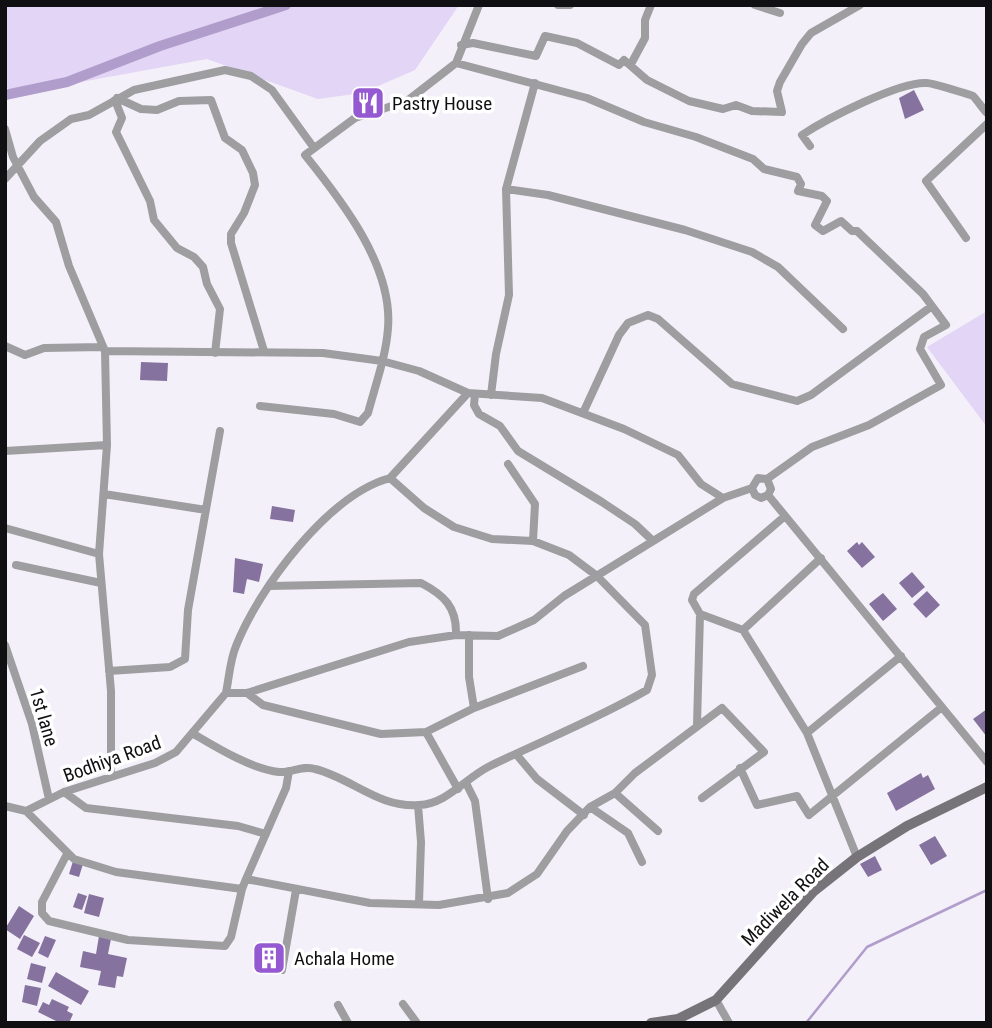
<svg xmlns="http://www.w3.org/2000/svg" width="992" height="1028" viewBox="0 0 992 1028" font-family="'Roboto Condensed',sans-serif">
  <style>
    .green { fill: #e2d5f5 }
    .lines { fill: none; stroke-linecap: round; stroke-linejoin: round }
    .stream { stroke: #b19dcb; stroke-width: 2.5 }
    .canal { stroke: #b19dcb; stroke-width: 10 }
    .building { fill: #85729e }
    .minor { stroke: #9e9da0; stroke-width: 8 }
    .secondary { stroke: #767479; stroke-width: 10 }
    .labels { text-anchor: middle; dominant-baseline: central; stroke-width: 7; stroke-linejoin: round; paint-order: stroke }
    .poi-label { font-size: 19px; fill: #100f11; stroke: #fff; text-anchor: start }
    .street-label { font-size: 19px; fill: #100f11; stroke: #fff }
  </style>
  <rect width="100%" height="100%" fill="#f4f0f9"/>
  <path class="green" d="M5,5h454l-44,65 -53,23 -44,6 -111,-40 -192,35 -10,-8z
    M987,311v116l-60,-80z"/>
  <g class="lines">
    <path class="stream" d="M806,1023l61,-76 120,-57"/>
    <path class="canal" d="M5,95l62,-13 93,-36 126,-41"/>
  </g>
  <path class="building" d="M914,90l10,20 -19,9 -6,-21z
    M141,362l27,1 -1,18 -27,-1z
    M272,506l23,4 -2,12 -23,-3z
    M857,542l2,3 3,-3 13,15 -13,11 -15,-17z
    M235,558l28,6 -4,18 -12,-3 -3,15 -11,-2z
    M912,572l13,15 -13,11 -13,-15z
    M927,591l13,14 -14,13 -13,-14z
    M883,593l14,16 -14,12 -14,-17z
    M987,709v28l-14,-18z
    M921,773l2,5 5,-3 7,14 -39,22 -9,-18z
    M935,836l12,20 -16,9 -12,-20z
    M875,856l7,14 -14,7 -8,-13z
    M73,861l10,3 -4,13 -10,-3z
    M78,893l9,3 -5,14 -9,-3z
    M89,894l15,4 -5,19 -15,-4z
    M19,906l15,10 -14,23 -15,-10z
    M24,935l16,8 -8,14 -15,-8z
    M45,936l11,4 -8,18 -10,-5z
    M99,936l12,3 -3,15 19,4 -4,19 -6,-1 -2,12 -17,-3 3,-14 -21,-4 3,-16 13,3z
    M266,947l11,4 -5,18 -12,-3z
    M31,963l15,4 -4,16 -15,-4z
    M56,972l33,19 -8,14 -33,-19z
    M25,985l16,3 -4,18 -15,-4z
    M52,999l17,8 -2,4 6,3 -4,9h-9l-22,-11 5,-10 6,3z"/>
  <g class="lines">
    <path class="minor" d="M558,5h12
      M755,5l25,8
      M461,45l12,-2 63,13 9,-20 32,7 42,22 5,-5 23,20 42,21 34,8 13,-4 16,6 30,1 -5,-21 3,-9 22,-38 9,-11 49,-28
      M456,63l23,-58
      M631,64l14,-26v-18l6,-15
      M117,98l24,11 16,1 22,-9 32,-1 14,38 17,12 11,23 2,12 -11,28 -13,21v9l33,108
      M115,100l7,18 -6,14 34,69 4,19 23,28 17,9 9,10 4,17 13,25 -5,44
      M5,129l8,28 21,40 22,25 13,44 36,85 2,94 -8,109 12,137v85
      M810,146l-8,-11c24,-16 98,-54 125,-52 5,0 44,12 46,13 5,5 9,12 14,17
      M5,179l35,-38 31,-22 18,-4 45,-25 91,-20 26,6 21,14 42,58
      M506,189l29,-106
      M966,238l-40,-57 61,-57
      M5,346l20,9 19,-7 59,-1
      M105,351l218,2 59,8 37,10 49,22 74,5 82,31 54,26 23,29 22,14 29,-10 6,-10 9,1 4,10 -3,6 -7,3 -6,-3 -3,-7
      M475,394l-1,11 5,9 21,12 18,25 84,51 33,22 18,17
      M491,395l5,-41 13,-59 -3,-106 42,6 137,35 67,22 26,15 65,62
      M260,406l74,8 26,8 8,-9c7,-27 18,-56 20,-85 5,-62 -46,-127 -83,-173l50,-37 52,-17 49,-38 131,35 57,24 52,15 57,22 11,10 33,8 4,7 -3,7 24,5 5,5 -12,24 8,6 18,-10 11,10h5l66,63 23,31 -22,12 -4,12 21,36 -72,40 -57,22 -45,32
      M583,413l36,-78 9,-12 20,-8 10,4 74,65 65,17 14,-6 121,-89
      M5,451l102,-6
      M508,464l27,40 -2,37
      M104,494l102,16
      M768,495l219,267
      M785,516l-91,78 -2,6 8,14 43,16 64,103 50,124
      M5,528l94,26
      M16,565l85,18
      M269,586l152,-3c23,12 36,24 35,52
      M743,630l78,-72
      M469,635v42l5,31
      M5,645l27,79 17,75
      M109,671l61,-4 15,-8 3,-49 32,-179
      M226,693c3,-15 4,-33 10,-47 23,-58 92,-151 154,-168l78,-85
      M247,693l16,12 118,29 45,-2 48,-24 109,-42
      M697,725l3,-111
      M426,732l32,57
      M192,733c24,14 59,36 87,39 14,1 22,-7 36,-3 37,9 63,39 104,36 27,-1 46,-26 69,-38 53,-26 107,-47 159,-77l5,-15 -7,-50 -48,-49 -28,-21 -36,-14 -41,-2 -38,-12 -30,-19 -34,-30
      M807,733l94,-77
      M516,754l21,25 47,36
      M740,768l17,37 40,-9 12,19 133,-108
      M466,783l9,18 13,98
      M64,792l22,16 152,18 28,8
      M615,793l43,38
      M418,805l3,37 -2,61
      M5,806l21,5 38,-19 91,-29 21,-11 50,-59h21l162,-51 47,-7 42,1 36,-16 30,-24 159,-98
      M590,807l38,26 14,29
      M26,811l48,48 42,13 126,17 4,-10 124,24 69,2 69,-12 29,-19 30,-43 23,-24 25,-14 20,-20 87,-65 42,44 -62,46
      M67,854l-25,48v11l7,8 79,19 97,6 6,-9 11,-48
      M246,879l40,-91 3,-17
      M282,970l14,-80
      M716,1000l13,23
      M403,1004l14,19
      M338,1005l10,18"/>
    <path class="secondary" d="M651,1023l27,-4 38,-19 98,-109 43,-34 50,-31 80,-39"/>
  </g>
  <defs>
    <symbol id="restaurant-square" viewBox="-11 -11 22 22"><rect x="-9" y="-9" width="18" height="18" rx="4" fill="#955ad1" stroke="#fff"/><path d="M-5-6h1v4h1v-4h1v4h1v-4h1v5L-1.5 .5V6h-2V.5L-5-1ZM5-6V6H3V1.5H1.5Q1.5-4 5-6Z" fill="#fff"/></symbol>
    <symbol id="building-square" viewBox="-11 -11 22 22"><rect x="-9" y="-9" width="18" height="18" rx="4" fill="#955ad1" stroke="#fff"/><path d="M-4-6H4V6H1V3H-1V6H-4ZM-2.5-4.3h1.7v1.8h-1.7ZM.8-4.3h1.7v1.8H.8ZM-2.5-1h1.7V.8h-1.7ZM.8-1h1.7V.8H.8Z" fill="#fff"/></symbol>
  </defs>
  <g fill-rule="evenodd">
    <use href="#restaurant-square" x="349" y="84" width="38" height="38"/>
    <use href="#building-square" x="250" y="939" width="38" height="38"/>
  </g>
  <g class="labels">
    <g class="poi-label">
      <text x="392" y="103">Pastry House</text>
      <text x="294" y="958">Achala Home</text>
    </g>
    <g class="street-label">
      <text transform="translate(44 717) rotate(74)">1st lane</text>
      <text transform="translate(112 759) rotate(-20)">Bodhiya Road</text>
      <text transform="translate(785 902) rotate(-45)">Madiwela Road</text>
    </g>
  </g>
  <rect width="992" height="1028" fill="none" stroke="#100f11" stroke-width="14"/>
</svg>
